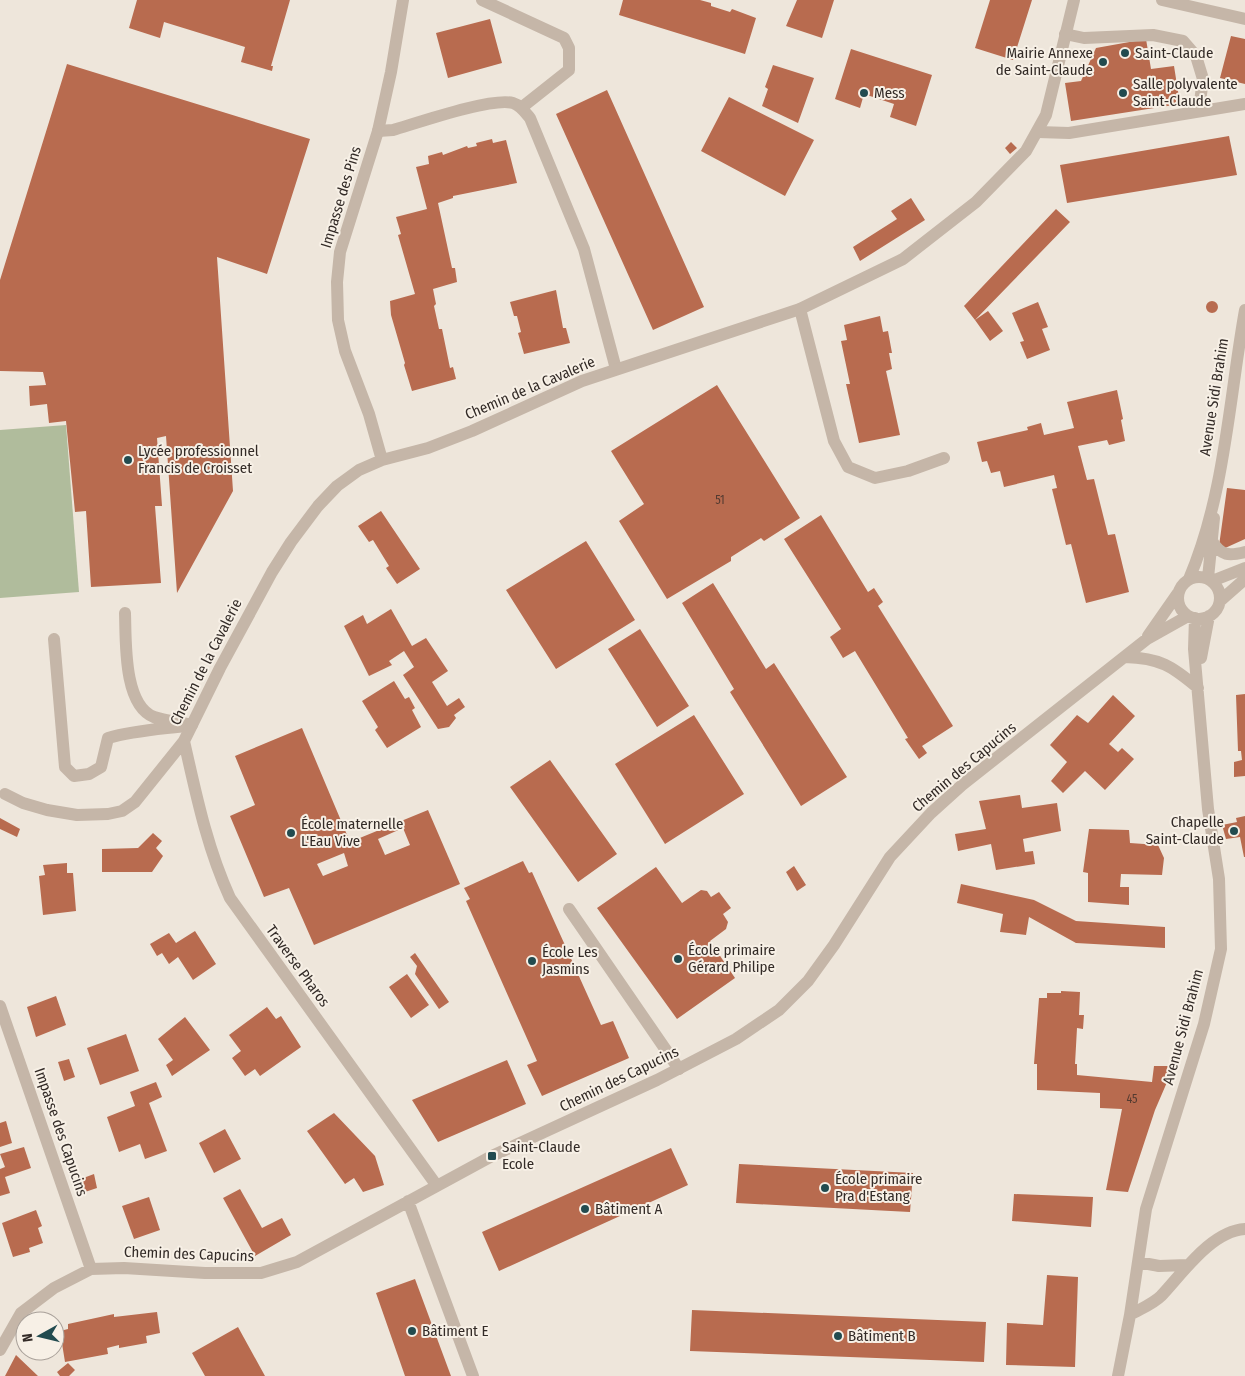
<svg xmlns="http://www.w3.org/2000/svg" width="1245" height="1376" viewBox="0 0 1245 1376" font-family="'Fira Sans Condensed',sans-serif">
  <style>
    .green { fill: #b0bc9c }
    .building { fill: #b86b4f; fill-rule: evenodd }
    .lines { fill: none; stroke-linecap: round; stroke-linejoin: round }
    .service { stroke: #c5b6a8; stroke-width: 12 }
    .minor { stroke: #c5b6a8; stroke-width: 12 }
    .poi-dot { fill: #224b4f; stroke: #f7f0e6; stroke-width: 2 }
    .labels { text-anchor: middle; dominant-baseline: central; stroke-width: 4; stroke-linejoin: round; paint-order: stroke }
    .number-label { font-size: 12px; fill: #543b31 }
    .poi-label { font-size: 15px; fill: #332b27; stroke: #f7f0e6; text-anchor: start }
    .street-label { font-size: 15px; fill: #332b27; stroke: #f7f0e6 }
  </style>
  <rect width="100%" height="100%" fill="#eee6db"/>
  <path class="green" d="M66,425l13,167 -79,6v-168z"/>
  <path class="building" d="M137,0h153l-19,66h2l-1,5 -31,-9 4,-15 -81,-25 -4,16 -31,-10z
    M623,0h77l11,3v3l19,6 2,-3 24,9 -11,36 -126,-39z
    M797,0h37l-12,38 -36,-12z
    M990,0h42l-19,60 -38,-12z
    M490,19l12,44 -54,15 -12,-45z
    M1231,36l14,3v45l-25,-6z
    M1146,39l5,30 23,-3 6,38 -109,17 -6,-38 16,-2 15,-33z
    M851,49l81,26 -16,51 -26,-9 4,-13 -30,-10 -4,14 -25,-9z
    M67,64l243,75 -43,135 -50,-17 16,234 -56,102 -11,-157 -9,2 5,68h-7l6,77 -70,4 -5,-76 -11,1 -9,-91 -17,2 -2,-19 -17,2 -1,-20 17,-1 -3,-13 -43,-1v-91z
    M773,65l41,13 -16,45 -36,-17 6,-17 -3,-2z
    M607,90l97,217 -51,23 -97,-216z
    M729,97l85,43 -29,56 -84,-45z
    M1229,136l8,39 -170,28 -7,-38z
    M492,139l1,4 13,-3 11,43 -64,13v2l-15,5 14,65h3l2,14 -24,7 3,15 -2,2 5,23h3l8,39 3,-1 3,12 -44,12 -8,-26 1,-2 -14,-48 -1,-14 25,-7 -17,-59 3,-1 -5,-17 31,-8 -11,-42 13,-3 -1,-8 14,-4 1,3 24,-9 1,2 9,-2 -1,-3z
    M1011,142l6,6 -7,6 -5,-6z
    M911,198l14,22 -65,41 -7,-14 44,-28 -6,-8z
    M1056,209l14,13 -95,98 -11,-14z
    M556,290l7,38h3l4,15 -46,11 -6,-21 3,-1 -4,-16h-3l-4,-14z
    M1206 307a6 6 0 1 1 12 0a6 6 0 1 1-12 0Z
    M1038,302l10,25 -6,2 8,21 -23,9 -7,-17 4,-1 -12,-28z
    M988,311l15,20 -13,10 -15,-21z
    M880,316l3,16 5,-1 4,22h-3l3,16 -6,2 14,64 -41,8 -13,-59h4l-9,-43 6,-1 -3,-15z
    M717,385l83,133 -36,23 -3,-3 -30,19v4l-64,38 -48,-78 25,-17 -33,-53z
    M1117,390l6,29 -2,1 4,21 -16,4 -2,-5 -29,6 9,34 7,-1 14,56 7,-1 14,58 -43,11 -15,-59 -5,1 -14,-56 5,-1 -3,-13 -50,12 -4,-16 -9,2 -4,-12 -5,1 -5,-20 51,-12 -1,-3 14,-4 3,12 30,-7 -7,-26z
    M1227,488l18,2v49l-22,10 -4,-3z
    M381,511l39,58 -23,15 -11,-16 3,-2 -16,-26 -4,2 -11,-16z
    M821,515l47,77 6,-4 9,14 -5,4 75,120 -31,20 5,7 -8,6 -14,-20 3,-1 -53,-87 -12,7 -13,-21 11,-8 -57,-90z
    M586,541l49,79 -79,49 -50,-79z
    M713,583l53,86 8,-6 73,114 -46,29 -71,-114 4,-3 -52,-86z
    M391,609l21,37 14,-8 22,33 -16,11 15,24 12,-8 6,9 -11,8 2,3 -7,9 -11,2 -35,-54 11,-8 -10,-16 -15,10 3,4 -23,11 -25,-50 19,-11 4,9z
    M640,629l49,77 -32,21 -49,-78z
    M394,681l11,18 4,-2 6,11 -3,2 9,17 -34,21 -12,-18 3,-3 -16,-26z
    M1245,694v82l-11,1v-15l8,-2 -1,-9h-3l-2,-56z
    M1113,695l22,21 -26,28 9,8 4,-4 12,11 -29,31 -20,-19 -22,22 -12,-12 16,-19 -17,-17 27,-30 11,8z
    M694,715l50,79 -79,50 -50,-80z
    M302,728l48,114 78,-32 32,74 -146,61 -25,-57 -25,9 -34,-81 25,-11 -20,-49zM403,828l7,17 -25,10 -7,-16zM344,853l4,13 -25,10 -6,-12z
    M550,760l67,94 -39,28 -68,-95z
    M1020,795l2,13 35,-5 4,28 -38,8 2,13 8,-1 2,13 -39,6 -5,-26 -33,7 -3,-17 31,-5 -7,-28z
    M1245,816v41h-1l-4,-20 -14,2 -4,-14 15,-3 -1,-4z
    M0,818l20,11 -3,8 -17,-8z
    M1089,829l40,1 1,13 28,2 6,13 -2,17 -41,-1 -1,13h9v18l-41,-3v-29l-5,-1z
    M153,833l9,8 -6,7 7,8 -11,16h-50v-23l36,-1z
    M523,861l6,12 3,-1 69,153 12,-4 16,37 -87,38 -15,-31 10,-4 -71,-160 4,-2 -6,-11z
    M67,863v10h6l3,38 -33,4 -4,-39 6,-1 -2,-10z
    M794,866l12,19 -9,6 -11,-19z
    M656,867l26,36 19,-13 6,1 4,6 8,-5 12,16 -8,6 5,8 -2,7 -16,12 25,37 -58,41 -80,-111z
    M961,884l73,16 42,21 89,6v21l-89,-5 -47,-26 -3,18 -26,-3 3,-18 -46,-11z
    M195,931l21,33 -23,16 -15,-23 -9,7 -7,-11 -5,3 -7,-12 19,-11 7,10z
    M415,953l34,49 -10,7 -24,-35 2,-8 -7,-9z
    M407,974l22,31 -18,13 -22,-31z
    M1061,991l19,1 -1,23h5l-1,14 -6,-1 -2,36h2v11l75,7 2,-16h20l-19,44 -27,82 -22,-2 16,-81 -22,-1v-15l-63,-3v-26h-3l5,-66h8v-5h14z
    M56,996l10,29 -30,12 -9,-30z
    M267,1007l9,12 5,-3 20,31 -41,29 -5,-7 -10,7 -13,-18 9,-7 -12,-16z
    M185,1017l25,33 -38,26 -6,-11 7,-5 -15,-21z
    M126,1034l13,37 -39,14 -13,-37z
    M69,1059l6,18 -11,4 -6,-19z
    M507,1060l19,44 -88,38 -26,-42z
    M156,1082l6,15 -13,6 18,48 -22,8 -5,-15 -21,8 -12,-35 28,-11 -5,-14z
    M334,1113l41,43 9,29 -21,7 -9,-14 -9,6 -38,-53z
    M6,1121l6,22 -12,4v-24z
    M225,1129l16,30 -27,14 -15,-30z
    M24,1147l7,21 -26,9 5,16 -10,3v-27l5,-2 -5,-13z
    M671,1148l17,37 -189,86 -17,-39z
    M739,1164l174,9 -3,39 -174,-9z
    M94,1174l3,14 -15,5 -4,-13z
    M240,1189l22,39 20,-10 9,17 -36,21 -32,-58z
    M1014,1194l79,3 -2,30 -79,-6z
    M149,1197l11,33 -26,9 -12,-33z
    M36,1210l6,16 -4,2 5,15 -14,5 1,4 -17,5 -11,-34z
    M1047,1275l31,2 -3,90 -69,-2 1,-42 36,2z
    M415,1279l33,89 3,8h-46l-29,-83z
    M692,1310l294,12 -2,40 -294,-11z
    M157,1312l3,21 -14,3 1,7 -28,5v-3l-12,3 1,6 -43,8 -5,-31 8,-2v-5l46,-10v3z
    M238,1327l27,49h-60l-13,-23z
    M16,1355l22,21h-33z
    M68,1363l7,7 -6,6h-9l-3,-4z"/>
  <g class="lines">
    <path class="service" d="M482,0l82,38 5,10v22l-48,38
      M1065,34l19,4 69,-3 30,6 13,15 7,23 -3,23 -13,10
      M378,131l15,-1c24,-7 99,-33 120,-27 7,2 12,9 17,15l54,131 32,120
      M1038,132l31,1 176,-29
      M800,309l34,132 14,26 27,11 33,-7 36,-13
      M54,639l11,128 9,9 15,-2 12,-7 7,-29c28,-8 56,-9 84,-13 -12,-3 -27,-4 -38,-8 -31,-12 -28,-77 -29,-104
      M569,909l110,160"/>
    <path class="minor" d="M1162,0l83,19
      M382,460l-13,-46 -24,-63 -7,-31 -1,-38 3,-30 38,-121 13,-59 12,-72
      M1212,541c9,15 17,15 33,11
      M1178 598a21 21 0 1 1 42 0a21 21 0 1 1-42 0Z
      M1208,578l6,-60
      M1189,579c36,-84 40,-180 56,-269
      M1212,581l33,-13
      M1220,601l25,-22
      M1148,636l30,-43
      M1125,657c35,1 47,9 73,31
      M1201,658l8,-42
      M184,741c12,53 23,107 46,157l207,288
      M5,794l18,9 24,7 30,5 31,-1 14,-3 13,-9 49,-61 36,-73 52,-96 19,-30 27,-36 19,-20 22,-16 23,-10 46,-12 44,-17 110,-50 218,-72 103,-50 73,-57 50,-51 20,-36 28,-115
      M0,1006l91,263
      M408,1201l65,175
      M1138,1262l21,4 28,-1
      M1130,1315c10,-6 23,-11 31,-19 21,-22 50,-65 84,-67
      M0,1350l21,-37 33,-25 37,-19 33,-1 81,5h56l36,-11 195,-106 165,-76 79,-41 43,-29 29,-29 26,-36 56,-88 41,-44 31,-28 185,-146 41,-23
      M1118,1376l12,-61 16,-106 58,-185 17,-75 -2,-70 -11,-70 -14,-160 1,-31"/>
  </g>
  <g class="poi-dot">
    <circle cx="1125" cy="53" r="5"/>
    <circle cx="1103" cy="62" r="5"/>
    <circle cx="864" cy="93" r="5"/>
    <circle cx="1123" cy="93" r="5"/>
    <circle cx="128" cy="460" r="5"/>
    <circle cx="1234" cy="831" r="5"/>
    <circle cx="291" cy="833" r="5"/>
    <circle cx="678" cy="959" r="5"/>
    <circle cx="532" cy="961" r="5"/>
    <rect x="487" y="1151" width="10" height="10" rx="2.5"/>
    <circle cx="825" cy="1188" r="5"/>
    <circle cx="585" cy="1209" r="5"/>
    <circle cx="412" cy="1331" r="5"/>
    <circle cx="838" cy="1336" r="5"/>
  </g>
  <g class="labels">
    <g class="number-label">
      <text x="720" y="500">51</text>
      <text x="1132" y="1099">45</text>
    </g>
    <g class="poi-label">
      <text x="1093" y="53" text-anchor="end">Mairie Annexe<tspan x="1093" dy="17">de Saint-Claude</tspan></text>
      <text x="1135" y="53">Saint-Claude</text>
      <text x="1133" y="84">Salle polyvalente<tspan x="1133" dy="17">Saint-Claude</tspan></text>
      <text x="874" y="93">Mess</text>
      <text x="138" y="451">Lycée professionnel<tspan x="138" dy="17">Francis de Croisset</tspan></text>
      <text x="1224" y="822" text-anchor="end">Chapelle<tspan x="1224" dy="17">Saint-Claude</tspan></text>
      <text x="301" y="824">École maternelle<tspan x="301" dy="17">L'Eau Vive</tspan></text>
      <text x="688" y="950">École primaire<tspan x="688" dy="17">Gérard Philipe</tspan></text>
      <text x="542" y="952">École Les<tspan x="542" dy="17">Jasmins</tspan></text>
      <text x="502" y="1147">Saint-Claude<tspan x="502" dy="17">Ecole</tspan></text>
      <text x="835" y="1179">École primaire<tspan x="835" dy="17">Pra d'Estang</tspan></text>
      <text x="595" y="1209">Bâtiment A</text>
      <text x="422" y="1331">Bâtiment E</text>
      <text x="848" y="1336">Bâtiment B</text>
    </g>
    <g class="street-label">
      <text transform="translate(341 197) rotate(-73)">Impasse des Pins</text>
      <text transform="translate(530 388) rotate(-23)">Chemin de la Cavalerie</text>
      <text transform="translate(1214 397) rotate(-81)">Avenue Sidi Brahim</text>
      <text transform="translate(206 662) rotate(-63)">Chemin de la Cavalerie</text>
      <text transform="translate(964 767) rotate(-40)">Chemin des Capucins</text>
      <text transform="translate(298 966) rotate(54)">Traverse Pharos</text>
      <text transform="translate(1183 1027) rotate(-75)">Avenue Sidi Brahim</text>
      <text transform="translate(619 1079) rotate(-26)">Chemin des Capucins</text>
      <text transform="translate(61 1132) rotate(71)">Impasse des Capucins</text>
      <text transform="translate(189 1254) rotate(2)">Chemin des Capucins</text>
    </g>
  </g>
  <g transform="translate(40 1336) rotate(262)"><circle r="24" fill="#f7f0e6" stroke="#a9a19a"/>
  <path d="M0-4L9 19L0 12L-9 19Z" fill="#224b4f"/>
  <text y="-8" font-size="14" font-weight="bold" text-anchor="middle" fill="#332b27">N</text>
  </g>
</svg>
